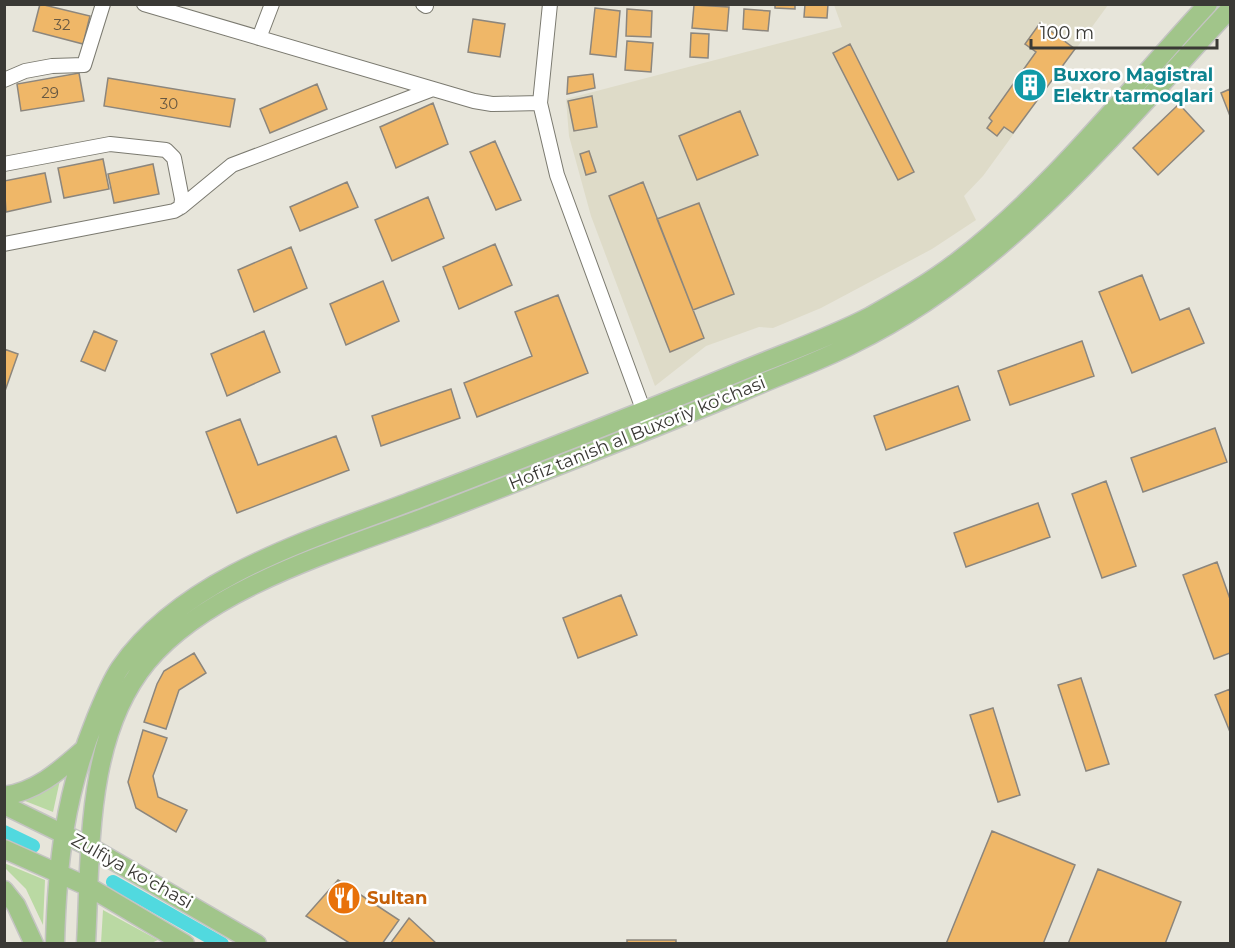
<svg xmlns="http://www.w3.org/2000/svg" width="1235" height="948" viewBox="0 0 1235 948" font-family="Montserrat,sans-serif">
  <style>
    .built { fill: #dedbc8 }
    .green { fill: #bad9a3 }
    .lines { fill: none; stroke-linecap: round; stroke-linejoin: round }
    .canal { stroke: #51d9df; stroke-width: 14 }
    .building { fill: #efb768; stroke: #8c867d; stroke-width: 1.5 }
    .minor-casing { stroke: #7b7a70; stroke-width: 16 }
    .major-casing { stroke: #c4c4c2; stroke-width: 21 }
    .minor { stroke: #fff; stroke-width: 14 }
    .major { stroke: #a1c58a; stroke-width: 18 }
    .labels { text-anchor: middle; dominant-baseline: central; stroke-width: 5; stroke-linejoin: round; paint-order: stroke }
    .number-label { font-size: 15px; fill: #675842 }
    .culture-label { font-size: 18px; font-weight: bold; fill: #0d838f; stroke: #fff; text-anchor: start }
    .street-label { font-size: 18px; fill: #3a3935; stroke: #fff }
    .food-label { font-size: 18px; font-weight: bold; fill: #c56008; stroke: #fff; text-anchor: start }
  </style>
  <rect width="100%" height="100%" fill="#e7e5da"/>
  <path class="built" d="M834,5h274l-125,171 -19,20 12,24 -44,29 -111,59 -48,20 -14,-1 -53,19 -51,40 -64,-170 -22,-80 -3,-37 276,-72z"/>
  <path class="green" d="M60,780l-7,32 -33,-13 24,-7z
    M4,863l41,17 -2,45 -17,-36 -21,-21z
    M103,910l55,30 -9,4 -48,-1z"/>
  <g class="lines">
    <path class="canal" d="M4,832l29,14
      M113,882l109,62"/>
  </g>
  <path class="building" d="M40,4l50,12 -7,28 -50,-13z
    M775,4h20v5l-20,-1z
    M805,4h23l-1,14 -23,-1z
    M694,5l35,2 -2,24 -35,-3z
    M595,8l25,3 -4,46 -26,-3z
    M627,9l25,2 -1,26 -25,-1z
    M744,9l26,2 -2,20 -25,-2z
    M473,19l32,5 -5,33 -32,-5z
    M1040,23l35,26 -62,84 -9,-6 -7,9 -10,-8 5,-7 -3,-3 47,-66 -11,-8z
    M691,33l18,1 -1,24 -18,-1z
    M627,41l26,2 -2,29 -26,-2z
    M850,44l64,128 -16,8 -65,-127z
    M79,73l5,28 -63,10 -4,-27z
    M593,74l2,14 -28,6 1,-17z
    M108,78l127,21 -5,28 -126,-21z
    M317,84l10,25 -57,24 -10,-24z
    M1230,89v27l-9,-23z
    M592,96l5,31 -23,4 -6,-30z
    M433,103l15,41 -52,24 -16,-41z
    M1179,104l25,27 -46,44 -25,-27z
    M740,111l18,44 -61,25 -18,-44z
    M495,141l26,59 -25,10 -26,-58z
    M589,151l7,21 -10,3 -6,-21z
    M103,159l6,30 -45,9 -6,-30z
    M153,164l6,30 -45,9 -6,-29z
    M45,173l6,29 -45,10 -2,-31z
    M347,182l11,25 -58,24 -10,-24z
    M643,182l61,156 -34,14 -61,-156z
    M428,197l16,41 -52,23 -17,-41z
    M699,203l35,91 -41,16 -36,-91z
    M495,244l17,41 -53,24 -16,-42z
    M291,247l16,41 -53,24 -16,-42z
    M1142,275l18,45 29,-12 15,35 -72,30 -33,-81z
    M383,281l16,40 -53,24 -16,-41z
    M558,295l30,78 -111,44 -13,-34 68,-27 -17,-44z
    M94,331l23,10 -12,30 -24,-10z
    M264,331l16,41 -53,24 -16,-42z
    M1082,341l12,35 -84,29 -12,-34z
    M4,349l14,5 -13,37h-1z
    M958,386l12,34 -84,30 -12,-34z
    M451,389l9,29 -79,28 -9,-30z
    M240,419l18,46 78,-29 13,34 -112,43 -31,-81z
    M1215,428l12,34 -84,30 -12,-34z
    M1106,481l30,85 -34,12 -30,-84z
    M1038,503l12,34 -84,30 -12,-34z
    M1217,562l13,37v54l-16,6 -31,-84z
    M621,595l16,40 -59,23 -15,-40z
    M194,653l12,20 -27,17 -13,39 -22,-7 13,-38 7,-13z
    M1081,678l28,86 -23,7 -28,-86z
    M1230,689v43l-15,-37z
    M993,708l27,87 -22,7 -28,-87z
    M143,730l24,8 -14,38 5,21 29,13 -11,22 -40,-24 -8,-26z
    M992,831l83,34 -32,79h-97z
    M1098,869l83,33 -16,42h-97z
    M338,880l61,40 -17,24h-31l-45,-28z
    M409,918l28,26h-47z
    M627,940h49v4h-49z"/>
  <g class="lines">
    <defs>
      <path id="minor" d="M144,4l330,97 18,3 48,-1
        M423,4l3,2
        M550,4l-10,99 17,72 90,245
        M259,38l13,-34
        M4,80l21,-9 27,-5 32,-1 19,-61
        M4,164l106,-20 56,6 8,8 8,41 -1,8 -7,4 -170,33
        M181,207l51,-42 201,-76"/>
      <path id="major" d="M4,796c33,-5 55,-25 79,-46
        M4,805l86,42 167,97
        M4,849l85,38 96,57
        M4,890l12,15 18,39
        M55,944c2,-81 10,-151 41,-226 7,-17 14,-35 24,-50 64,-93 199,-131 300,-170 107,-41 213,-82 319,-126 43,-18 90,-34 132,-56 30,-17 60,-34 87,-55 94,-72 170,-171 250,-257
        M86,944c5,-93 -1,-207 61,-282 63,-76 196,-113 287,-148 103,-40 207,-80 310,-123 36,-16 74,-29 109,-47 154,-75 263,-213 377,-335"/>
    </defs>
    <use href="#minor" class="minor-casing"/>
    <use href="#major" class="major-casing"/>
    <use href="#minor" class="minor"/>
    <use href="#major" class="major"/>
  </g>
  <defs>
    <symbol id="building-disc" viewBox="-11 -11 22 22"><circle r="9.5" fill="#0f9aa8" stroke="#fff"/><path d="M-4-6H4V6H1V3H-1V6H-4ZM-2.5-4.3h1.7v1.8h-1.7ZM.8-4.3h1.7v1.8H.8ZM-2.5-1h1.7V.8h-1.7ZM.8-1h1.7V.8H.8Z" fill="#fff"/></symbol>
    <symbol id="restaurant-disc" viewBox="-11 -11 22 22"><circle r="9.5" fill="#e8710a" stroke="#fff"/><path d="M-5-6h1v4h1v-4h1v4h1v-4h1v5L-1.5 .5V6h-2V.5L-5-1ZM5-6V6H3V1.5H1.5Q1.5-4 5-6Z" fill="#fff"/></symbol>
  </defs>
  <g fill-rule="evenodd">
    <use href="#building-disc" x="1011" y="66" width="38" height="38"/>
    <use href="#restaurant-disc" x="325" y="879" width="38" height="38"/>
  </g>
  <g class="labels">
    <g class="number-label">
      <text x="62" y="24">32</text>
      <text x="50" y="92">29</text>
      <text x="169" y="103">30</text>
    </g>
    <g class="culture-label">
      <text x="1053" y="75">Buxoro Magistral<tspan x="1053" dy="21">Elektr tarmoqlari</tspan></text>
    </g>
    <g class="street-label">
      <text transform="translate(637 433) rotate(-22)">Hofiz tanish al Buxoriy ko'chasi</text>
      <text transform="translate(132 871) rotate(29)">Zulfiya ko'chasi</text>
    </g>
    <g class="food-label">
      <text x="367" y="898">Sultan</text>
    </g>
  </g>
  <rect width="1235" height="948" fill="none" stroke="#3a3935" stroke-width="12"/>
  <path d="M1031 39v9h186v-9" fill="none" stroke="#3a3935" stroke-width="3"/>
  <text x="1040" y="39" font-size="18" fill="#3a3935" stroke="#ffffff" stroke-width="4.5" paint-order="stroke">100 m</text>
</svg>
